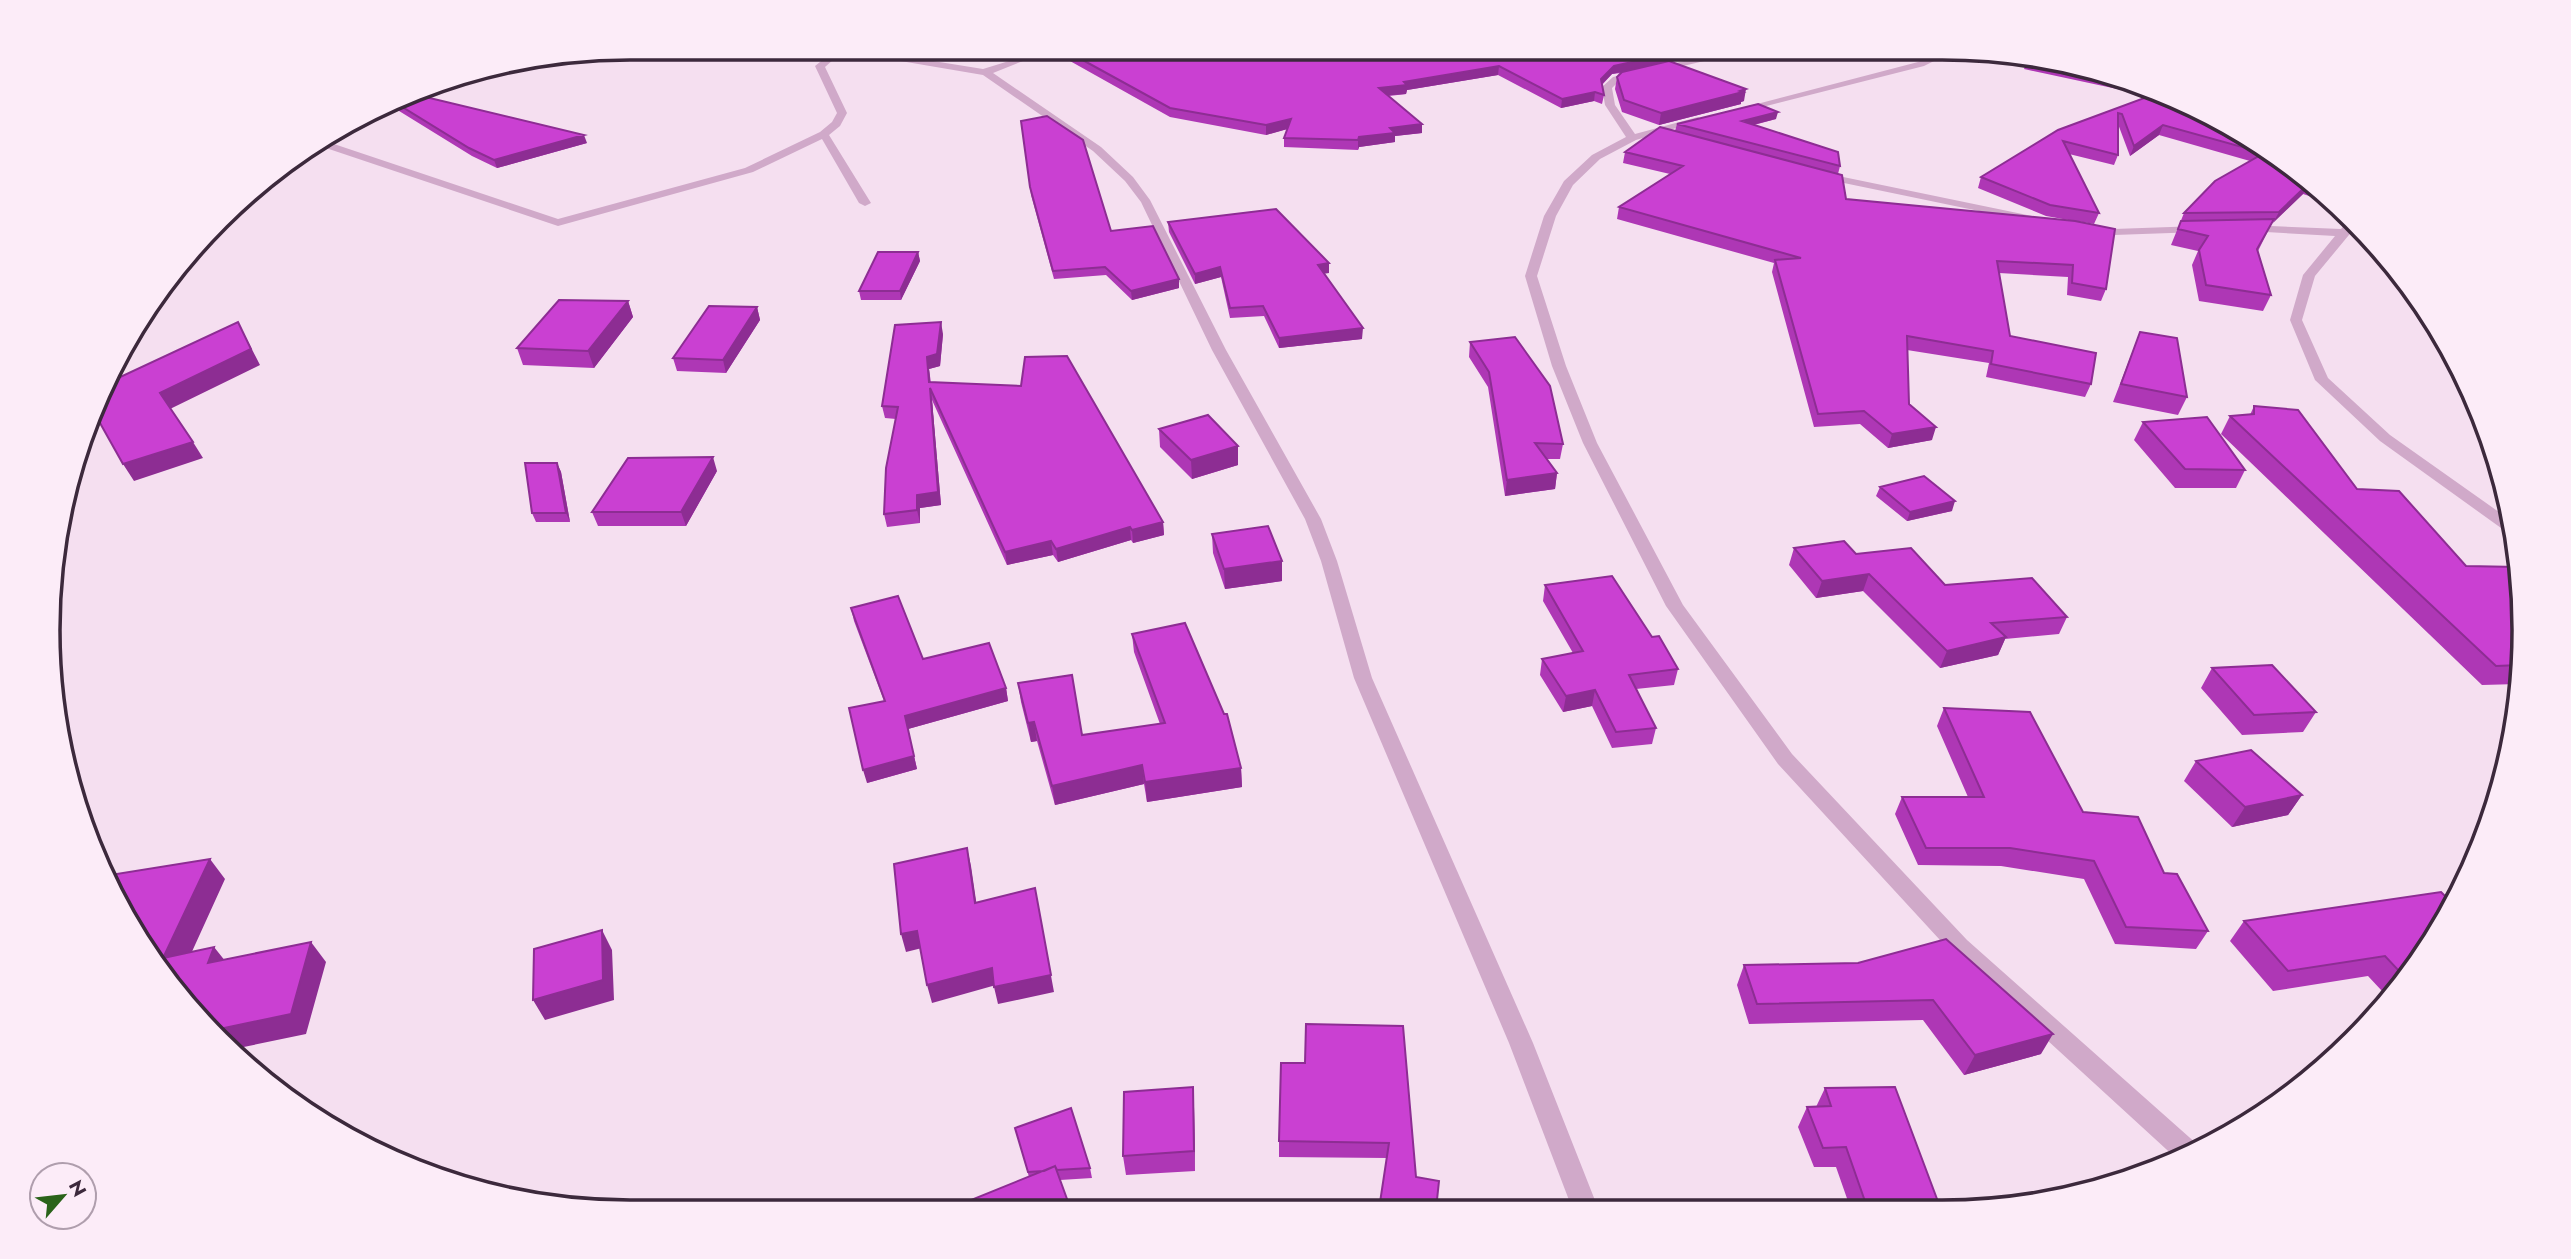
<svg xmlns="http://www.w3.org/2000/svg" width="2571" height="1259" viewBox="0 0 2571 1259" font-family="Jost,sans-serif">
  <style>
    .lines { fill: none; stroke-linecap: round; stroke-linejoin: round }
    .street { fill: #d0a9c9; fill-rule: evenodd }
    .wall { fill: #ae37b5 }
    .shaded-wall { fill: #8d2d93 }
    .building { fill: #ca40d2; stroke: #8d2d93; stroke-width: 2 }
    .rim { fill: none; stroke: #3c293c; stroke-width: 3.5 }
  </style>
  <rect width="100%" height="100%" fill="#f5dff0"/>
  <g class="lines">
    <path class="street" d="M639,47h24l-73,13 -4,-3z
      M789,47l82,4 112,18 26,-8 23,-14h10l-19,14 -30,12 108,74 32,30 17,23 76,150 95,169 16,42 35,117 161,365 65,165h-26l-63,-165 -155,-365 -33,-117 -16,-42 -93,-169 -71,-148 -16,-21 -32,-30 -110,-76 -112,-19 -37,3 -9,8 22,46 -7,13 -11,9 42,68 -6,3 -6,-3 -37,-64 -69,33 -195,54 -241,-81 8,-4 233,78 187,-51 75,-36 12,-10 5,-9 -22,-47 15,-12z
      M1747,47h17l-145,34 -7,7 3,17 20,29 63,-17 5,3 -67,20 -36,19 -27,26 -17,31 -19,60 29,90 31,77 86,162 109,149 175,186 231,205 1,2 -21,13 -227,-208 -173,-188 -112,-158 -83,-163 -31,-77 -27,-90 19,-60 20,-35 28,-26 34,-18 -21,-32 -3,-18 11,-10z
      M1947,48l11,1 -34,17 -185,47 -5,-3 184,-48z
      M1819,172l213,44 6,3 -6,3 -217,-45 -1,-2z
      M2351,218l7,6 -43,52 -13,44 26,58 62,57 123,87 1,13 -6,-2 -128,-92 -65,-61 -25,-60 13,-45 32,-39 -87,-5 -6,-3 6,-3 93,4z
      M2090,226l24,3 85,-3 6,3 -6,3 -85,3 -28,-4 -2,-2z"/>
  </g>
  <path class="wall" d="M1045,47h694l-68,15 73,39 -3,1v2l-82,21 -37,-13 -7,-23 2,-12 4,-4 -9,1 -10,11 2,10 -2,9 -8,-3 -33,7 -63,-33 -91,15 -1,4 -17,2 33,37 -27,3v6l-36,5 -1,3 -74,-3v-9l3,-9 -21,6 -96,-18z
    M2028,59h27l110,33 100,54 72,59 -34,-11 -31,29 -14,28 13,44 -8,16 -64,-10 -7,-36 6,-14 -27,-6 13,-32 66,-52 -91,-26 -29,21 -12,-32v31l-4,10 -45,-11 30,59 -5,11 -17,-3 29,68 -5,12 -34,-6 1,-18 -69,-4 11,63 81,48 -6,13 -99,-20 3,-14 -82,-13 2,54 23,36 -44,8 -28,-24 -46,3 -42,-155 2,-9 -157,-44 2,-12 51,-33 -47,-11 2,-11 50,-21 2,-7 99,-5 -22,6 86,41 -2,8 8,25 228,22 -28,-5 -68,-28 3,-11 169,-81 -126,-27z
    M413,94l174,49 -90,25 -25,-12 -81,-50z
    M1021,121l90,110 68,57 -47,12 -26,-25 -52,4 -23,-84z
    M1168,222l161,41v10h-5l38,66 -83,9 -15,-32 -34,2 -9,-41 -26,7 -26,-52z
    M918,252l2,9 -19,39h-40l-2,-9z
    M628,301l5,16 -39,51 -71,-3 -6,-17z
    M757,307l3,13 -34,53 -49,-2 -4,-13z
    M2140,332l47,65 -9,18 -65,-13z
    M943,334l-3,32 -11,3 2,14 232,139 1,13 -31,8 -2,-3 -73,22 -5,-7 -46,10 -75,-165 9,105 -21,3v15l-33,4 -3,-13 12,-95 -11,-1 -3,-12z
    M1470,342l93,102 -3,15h-13l10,14 -2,16 -50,7 -17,-109 -19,-30z
    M2254,406l103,83 109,77 58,64 -6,54 -36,1 -261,-251 9,-18 20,-1z
    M2143,422l102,48 -9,18h-61l-41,-48z
    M1159,429l79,36 -46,14 -32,-32z
    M557,463l4,9 9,50h-34l-4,-9z
    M717,471l-31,55h-88l-6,-14z
    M1880,487l72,24 -45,10 -31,-25z
    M1212,534l70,27v20l-57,8 -12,-36z
    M1794,548l62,6 89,31 122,32 -8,17 -54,5 -7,16 -58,13 -77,-77 -47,7 -27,-33z
    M1545,585l107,52 26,32 -4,16 -38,4 20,39 -4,16 -40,4 -20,-42 -29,6 -23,-37 2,-16 31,-6 -30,-52z
    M851,608l72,51 83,29 2,13 -100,28 9,40 -50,14 17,-82 -30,-80z
    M1132,634l109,134 1,19 -95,15 -3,-18 -89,21 -18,-64 -6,1 -10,-40 -3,-19 64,52 78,-11 -26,-72z
    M2212,668l104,44 -13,20 -61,3 -41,-47z
    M1944,708l139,104 81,61 44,58 -12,18 -81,-5 -31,-65 -83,-13 -83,-1 -23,-51 7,-17h66l-31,-71z
    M2196,761l106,34 -14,20 -56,12 -48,-46z
    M2451,902l-48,82 -4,5 -17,2 -14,-15 -95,15 -43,-50 14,-20z
    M1858,963l183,91 -77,21 -41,-55 -174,4 -12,-39 7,-20z
    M1306,1024l110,153 -29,-19 -108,-1v-16l26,-78z
    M1193,1087l1,20 1,64 -69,4 -3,-19z
    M1825,1088l115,119h-90l-14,-40h-22l-16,-40 9,-20h9z
    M1018,1138l72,30 2,10 -32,2 -31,-3z"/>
  <path class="shaded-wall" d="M1701,47h38l-127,27 -13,13 2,-8 13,-13z
    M1499,66l-1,9 -91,15 -1,4 -27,2v-8l25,-6z
    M1746,89l-2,12 -3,1v2l-82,21 2,-12z
    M1595,92l-1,9 -33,7 1,-9z
    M1778,112l-2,7 -36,9 2,-7z
    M1291,119v9l-25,7v-10z
    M1422,124v9l-27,3v6l-36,5 -1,3v-10l1,-3 31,-9z
    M2163,125l-4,10 -29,21 4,-10z
    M584,135l3,8 -90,25 -3,-8z
    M2308,184l-5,10 -30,29 6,-11z
    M918,252l2,9 -19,39 -1,-9z
    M1329,263v10l-12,2 1,-10z
    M1220,267l1,10 -26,7v-10z
    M1179,279v9l-47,12 -1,-9z
    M628,301l5,16 -39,51 -6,-17z
    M757,307l3,13 -34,53 -3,-13z
    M238,322l22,43 -90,44 -10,-16z
    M941,322l2,12 -3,32 -11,3 2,22 -2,-9 -2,-25z
    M1363,328l-1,11 -83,9v-10z
    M930,388l2,12 9,105 -21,3v15l-3,-13v-15z
    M1936,427l-4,13 -44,8 4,-14z
    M193,442l10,16 -69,23 -11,-17z
    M1238,446v19l-46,14 -1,-19z
    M713,457l4,14 -31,55 -5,-14z
    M557,463l4,9 9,50 -4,-9z
    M1557,473l-2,16 -50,7 2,-16z
    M1955,501l-3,10 -45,10 3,-9z
    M1163,522l1,13 -31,8 -1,-13z
    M1130,527l1,13 -73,22 -2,-13z
    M1051,541l2,14 -46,10 -2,-13z
    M1282,561v20l-57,8 -1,-20z
    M1869,574l-6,17 -47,7 6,-17z
    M2006,637l-8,18 -58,13 7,-17z
    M1006,688l2,13 -100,28 -3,-13z
    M1595,690l-3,16 -29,6 3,-16z
    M1034,722l3,19 -6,1 -3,-19z
    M914,756l3,13 -50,14 -4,-13z
    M1142,765l2,19 -89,21 -3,-19z
    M1241,768l1,19 -95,15 -2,-20z
    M2302,795l-14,20 -56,12 13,-20z
    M967,848l4,18 8,55 -4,-18z
    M210,859l15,20 -45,99 -17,-20z
    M1038,905l16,87 -56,12 -4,-17z
    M602,930l10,20 2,50 -69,20 -12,-20z
    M917,931l5,17 -16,4 -5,-18z
    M311,942l15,20 -20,72 -77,16 -11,-9 -8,-10z
    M214,947l16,20 -22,-4z
    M992,968l4,17 -64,18 -5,-18z
    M2053,1034l-12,20 -77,21 11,-20z
    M1193,1087l1,20 1,64 -1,-20z"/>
  <path class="building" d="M1059,47h642l-87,19 -13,13 3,16 -9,-3 -33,7 -63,-33 -95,16 3,3 -28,3 43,36 -32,4 5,5 -36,4 -1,3 -74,-2 7,-19 -25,6 -96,-17z
    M2032,56l23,3 73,21 -100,-21z
    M1669,61l77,28 -6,2 3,1 -82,21 -37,-13 -7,-23 5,-5z
    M2163,91l102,55 49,39 -6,-1 -29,28 -95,1 31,-32 49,-28 -101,-28 -29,21 -12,-32 -4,-1v42l-55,-14 36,72 -49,-8 -69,-28 77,-47z
    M413,94l171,41 -90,25 -25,-12 -73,-45z
    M1758,104l20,8 -36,9 96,31 2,14 -163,-42z
    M1047,116l36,24 28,91 42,-5 26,53 -48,12 -26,-24 -52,4 -23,-84 -9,-66z
    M1660,127l182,48 4,24 229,22 40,8 -9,60 -34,-6 1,-18 -76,-4 13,75 86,17 -5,31 -100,-20 2,-13 -86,-15 2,68 27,23 -44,7 -28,-23 -46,3 -43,-154 26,-2 -182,-51 64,-41 -58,-14z
    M1276,209l53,54 -11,2 45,63 -84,10 -16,-32 -33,2 -10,-41 -25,7 -27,-52z
    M2274,219l-17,30 14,46 -65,-10 -7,-35 9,-14 -30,-7 3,-8z
    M878,252h40l-18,39h-41z
    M559,300l69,1 -40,50 -71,-3z
    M709,306l48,1 -34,53 -50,-2z
    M238,322l13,27 -91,44 33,49 -70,22 -32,-57 12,-22z
    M941,322l-4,32 -10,3 2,25 92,4 4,-29 42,-1 96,166 -31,8 -2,-3 -74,22 -5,-8 -46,11 -75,-164 8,104 -21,3v15l-33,4 2,-46 12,-61 -16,-1 13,-81z
    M2140,332l37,6 10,59 -66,-13z
    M1515,337l35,49 13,58 -28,-1 22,30 -50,7 -18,-108 -19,-30z
    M2254,406l44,4 59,79 42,2 67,75 52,1 6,63 -4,35 -24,1 -266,-250 24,-2z
    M1208,415l30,31 -47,14 -32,-31z
    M2207,417l38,53 -60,-1 -42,-47z
    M713,457l-32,55h-89l36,-54z
    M525,463h32l9,50h-34z
    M1924,476l31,25 -45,11 -30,-25z
    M1268,526l14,35 -58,8 -12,-35z
    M1844,541l12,13 55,-6 34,37 87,-7 35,39 -76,6 15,14 -59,14 -78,-77 -47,7 -28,-33z
    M1612,576l40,61 7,-1 19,33 -49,6 27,53 -40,4 -21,-42 -29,6 -24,-37 41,-8 -38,-66z
    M898,596l25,63 66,-16 17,45 -101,28 9,40 -51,14 -14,-62 36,-7 -34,-93z
    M1185,623l39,91h3l14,54 -96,14 -3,-17 -90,21 -18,-64 -6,1 -10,-40 54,-8 10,60 83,-12 -33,-89z
    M2272,665l44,47 -62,3 -42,-47z
    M1944,708l86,4 53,100 55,5 26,56 13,1 31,57 -82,-4 -32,-66 -84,-13h-84l-24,-51h82z
    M2251,750l51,45 -57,12 -49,-46z
    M967,848l8,55 60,-15 16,87 -57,12 -2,-19 -65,17 -10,-54 -16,3 -7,-70z
    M210,859l-47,99 51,-11 -6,16 103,-21 -20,72 -81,17 -103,-144 -3,-11z
    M2441,892l10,10 -39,67 -13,2 -14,-15 -97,15 -44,-50z
    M602,930l1,50 -70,20 1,-51z
    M1946,939l107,95 -78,21 -42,-55 -176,4 -13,-39 114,-2z
    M1306,1024l97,2 13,151 23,4 -3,28h-57l10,-66 -110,-2 2,-78h24z
    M1193,1087l1,64 -71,5 1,-64z
    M1895,1087l45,120h-73l-21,-60 -23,1 -16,-41 24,-1 -6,-18z
    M1071,1108l19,60 -33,2 -2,-4 -11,5 -16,1 -13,-44z
    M1055,1166l16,44h-97l-3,-10z"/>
  <path d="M0 0H2571V1259H0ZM630 60H1942A570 570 0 0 1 2512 630V630A570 570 0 0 1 1942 1200H630A570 570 0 0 1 60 630V630A570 570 0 0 1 630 60Z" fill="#fcecf8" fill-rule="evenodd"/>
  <path class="rim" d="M630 60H1942A570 570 0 0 1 2512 630V630A570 570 0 0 1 1942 1200H630A570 570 0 0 1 60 630V630A570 570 0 0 1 630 60Z"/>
  <g transform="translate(63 1196) rotate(62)"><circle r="33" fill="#fcecf8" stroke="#af9ead" stroke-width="2"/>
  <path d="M0-5L12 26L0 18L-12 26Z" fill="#2a631a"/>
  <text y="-10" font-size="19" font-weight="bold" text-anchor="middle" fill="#3c293c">N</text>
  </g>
</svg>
